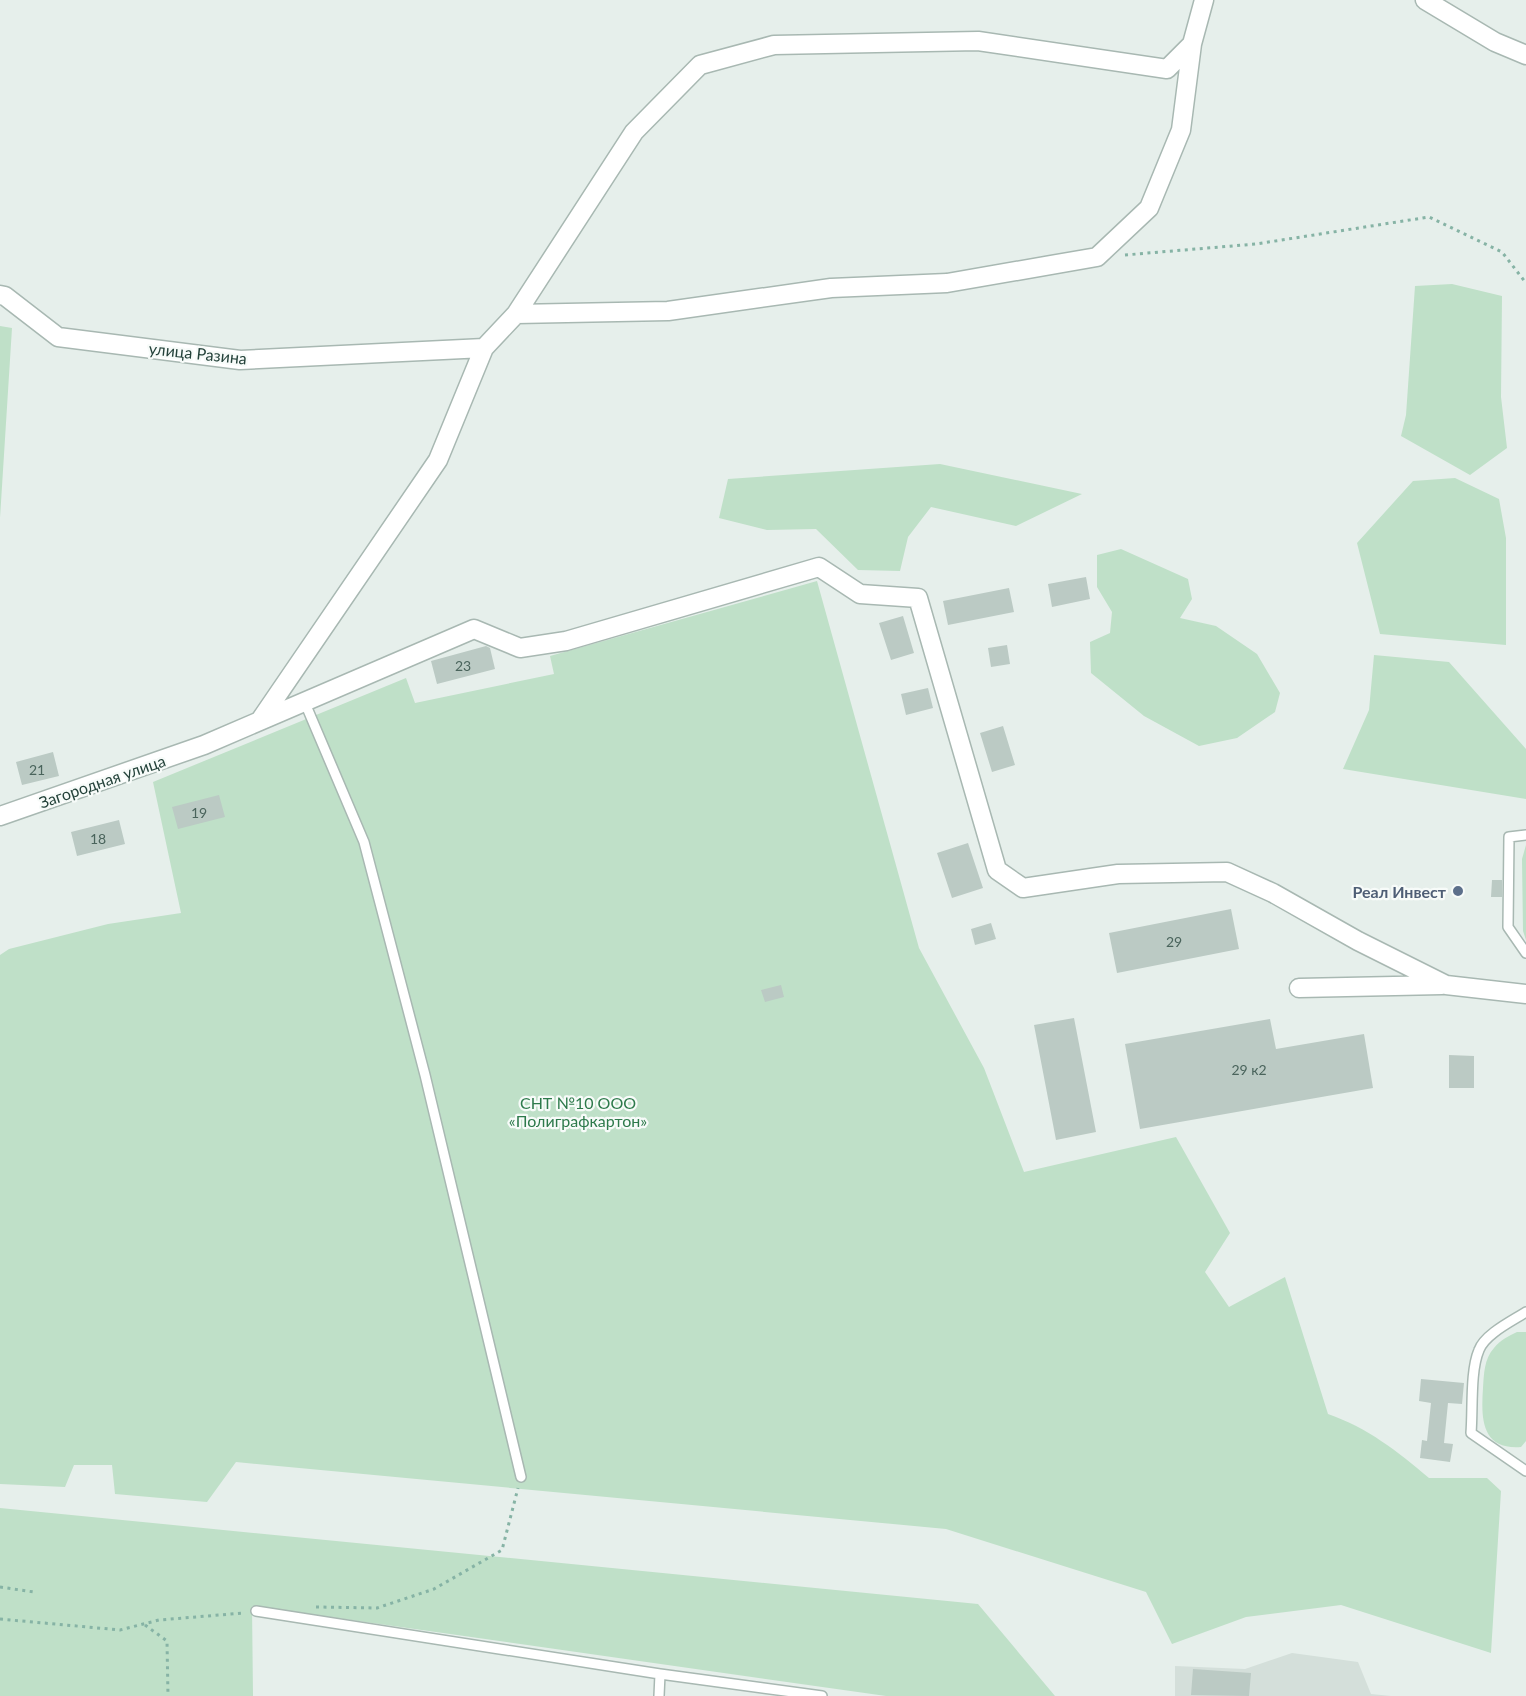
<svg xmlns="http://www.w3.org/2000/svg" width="1526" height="1696" viewBox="0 0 1526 1696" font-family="Lato,sans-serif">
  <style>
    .built { fill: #d4dfda }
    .green { fill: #bfe0c8 }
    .building { fill: #bbcac4 }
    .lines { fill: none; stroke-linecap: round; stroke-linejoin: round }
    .lane-casing { stroke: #a8b8b2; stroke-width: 12 }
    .street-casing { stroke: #a8b8b2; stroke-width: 21 }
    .path { stroke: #86b3a5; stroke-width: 3; stroke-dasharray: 3 4.5; stroke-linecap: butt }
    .lane { stroke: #fff; stroke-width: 9 }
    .street { stroke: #fff; stroke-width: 18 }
    .service-dot { fill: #5c6f8a; stroke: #f7fbf9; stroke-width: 2 }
    .labels { text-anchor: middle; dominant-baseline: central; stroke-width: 4.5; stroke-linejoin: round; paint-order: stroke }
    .number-label { font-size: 14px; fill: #4a645c }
    .street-label { font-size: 16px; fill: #24423a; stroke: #f7fbf9 }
    .service-label { font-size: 16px; font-weight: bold; fill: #4e5e75; stroke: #f7fbf9; text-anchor: end }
    .park-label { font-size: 16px; fill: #2d7a4b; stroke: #f7fbf9 }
  </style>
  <rect width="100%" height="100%" fill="#e6efeb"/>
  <path class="built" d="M1292,1653l66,9 13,32 20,2h-216v-30l70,3z"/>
  <path class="green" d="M1452,284l50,12 -1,101 6,51 -37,27 -69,-39 5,-21 9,-129z
    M0,326l12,2 -12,190z
    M940,464l142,30 -66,32 -85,-19 -23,30 -8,34 -42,-1 -42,-41 -49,1 -48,-12 9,-39z
    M1455,478l44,21 7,39v107l-126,-11 -23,-91 56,-62z
    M1121,549l67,30 4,20 -12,19 36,8 41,28 23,39 -5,19 -38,26 -38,8 -55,-30 -53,-43 -1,-31 20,-9 2,-21 -15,-25v-32z
    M817,581l102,367 65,120 40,104 152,-35 54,96 -25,39 24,35 56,-30 43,137c40,14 69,37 101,64h58l14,13 -10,162 -150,-48 -95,12 -74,27 -26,-52 -200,-63 -710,-67 -29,40 -92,-8 -3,-29h-38l-9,22 -65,-3v-529l9,-6 99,-25 73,-11 -28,-131 253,-104 9,25 139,-29 -4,-18z
    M1374,655l75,7 77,87v50l-183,-30 26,-59z
    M1526,845v95l-3,-9 -1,-72z
    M1517,1332h9v109l-5,6c-40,3 -40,-29 -38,-59 1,-14 1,-29 11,-40 6,-8 15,-12 23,-16z
    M0,1508l978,96 77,92h-169l-634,-90 1,90h-253z"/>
  <path class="building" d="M1086,577l4,22 -38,8 -4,-23z
    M1009,588l5,24 -66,13 -5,-24z
    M903,616l11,37 -23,7 -12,-37z
    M1007,645l3,19 -19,3 -3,-19z
    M486,646l4,2 5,21 -58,15 -6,-23z
    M928,688l5,20 -27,7 -5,-21z
    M1003,726l12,39 -23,7 -12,-39z
    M53,752l6,24 -37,9 -6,-23z
    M219,795l6,22 -47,12 -6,-22z
    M119,820l6,24 -48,12 -6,-24z
    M968,843l15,45 -31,10 -15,-45z
    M1492,880h10v17h-11z
    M1231,909l8,40 -122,24 -8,-40z
    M991,923l5,16 -21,6 -4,-16z
    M781,985l3,12 -19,5 -4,-12z
    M1074,1018l22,114 -40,8 -22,-115z
    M1270,1019l6,30 88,-15 9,54 -233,41 -15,-85z
    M1449,1055l25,1v32h-25z
    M1421,1379l43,4 -2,21 -14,-1 -4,40 9,1 -3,18 -30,-4 2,-18 5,1 4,-38 -12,-2z
    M1193,1669l58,4 -2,23 -58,-1z"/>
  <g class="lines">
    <defs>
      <path id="lane" d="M305,703l59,139 61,233 96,402
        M1526,835l-17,2 -1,90 18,26
        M1526,1312c-14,9 -41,22 -47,38 -9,21 -6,59 -8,83l55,38
        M256,1611l404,63 162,22
        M659,1696l1,-22"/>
      <path id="street" d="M1425,0l70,42 31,13
        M0,295l5,1 53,41 182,23 244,-12
        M516,314l118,-182 66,-67 74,-20 204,-4 189,28 25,-25
        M261,719l177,-259 46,-112 32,-34 152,-3 163,-23 116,-5 150,-26 52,-49 32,-78 11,-86 12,-44
        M0,816l204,-71 270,-116 46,19 46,-7 253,-74 41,27 58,4 79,272 26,18 95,-14 109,-2 46,21 85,48 88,44 80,9
        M1299,988l143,-3"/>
    </defs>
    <use href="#lane" class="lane-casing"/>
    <use href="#street" class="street-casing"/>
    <path class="path" d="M1125,255l131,-11 173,-27 73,35 24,31
      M0,1587l34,5
      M316,1607l61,1 57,-19 68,-39 16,-62
      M0,1619l120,11 39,-10 85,-7
      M145,1625l22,16 1,55"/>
    <use href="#lane" class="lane"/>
    <use href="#street" class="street"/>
  </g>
  <circle class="service-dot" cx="1458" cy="891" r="6"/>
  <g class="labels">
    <g class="number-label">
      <text x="463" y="665">23</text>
      <text x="37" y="769">21</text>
      <text x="199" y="812">19</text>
      <text x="98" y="838">18</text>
      <text x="1174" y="941">29</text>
      <text x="1249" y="1069">29 к2</text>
    </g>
    <g class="street-label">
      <text transform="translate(198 353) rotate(6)">улица Разина</text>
      <text transform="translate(102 781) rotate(-19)">Загородная улица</text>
    </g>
    <g class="service-label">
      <text x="1446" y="891">Реал Инвест</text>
    </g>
    <g class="park-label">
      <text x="578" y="1102">СНТ №10 ООО<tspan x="578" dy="18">«Полиграфкартон»</tspan></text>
    </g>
  </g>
</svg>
